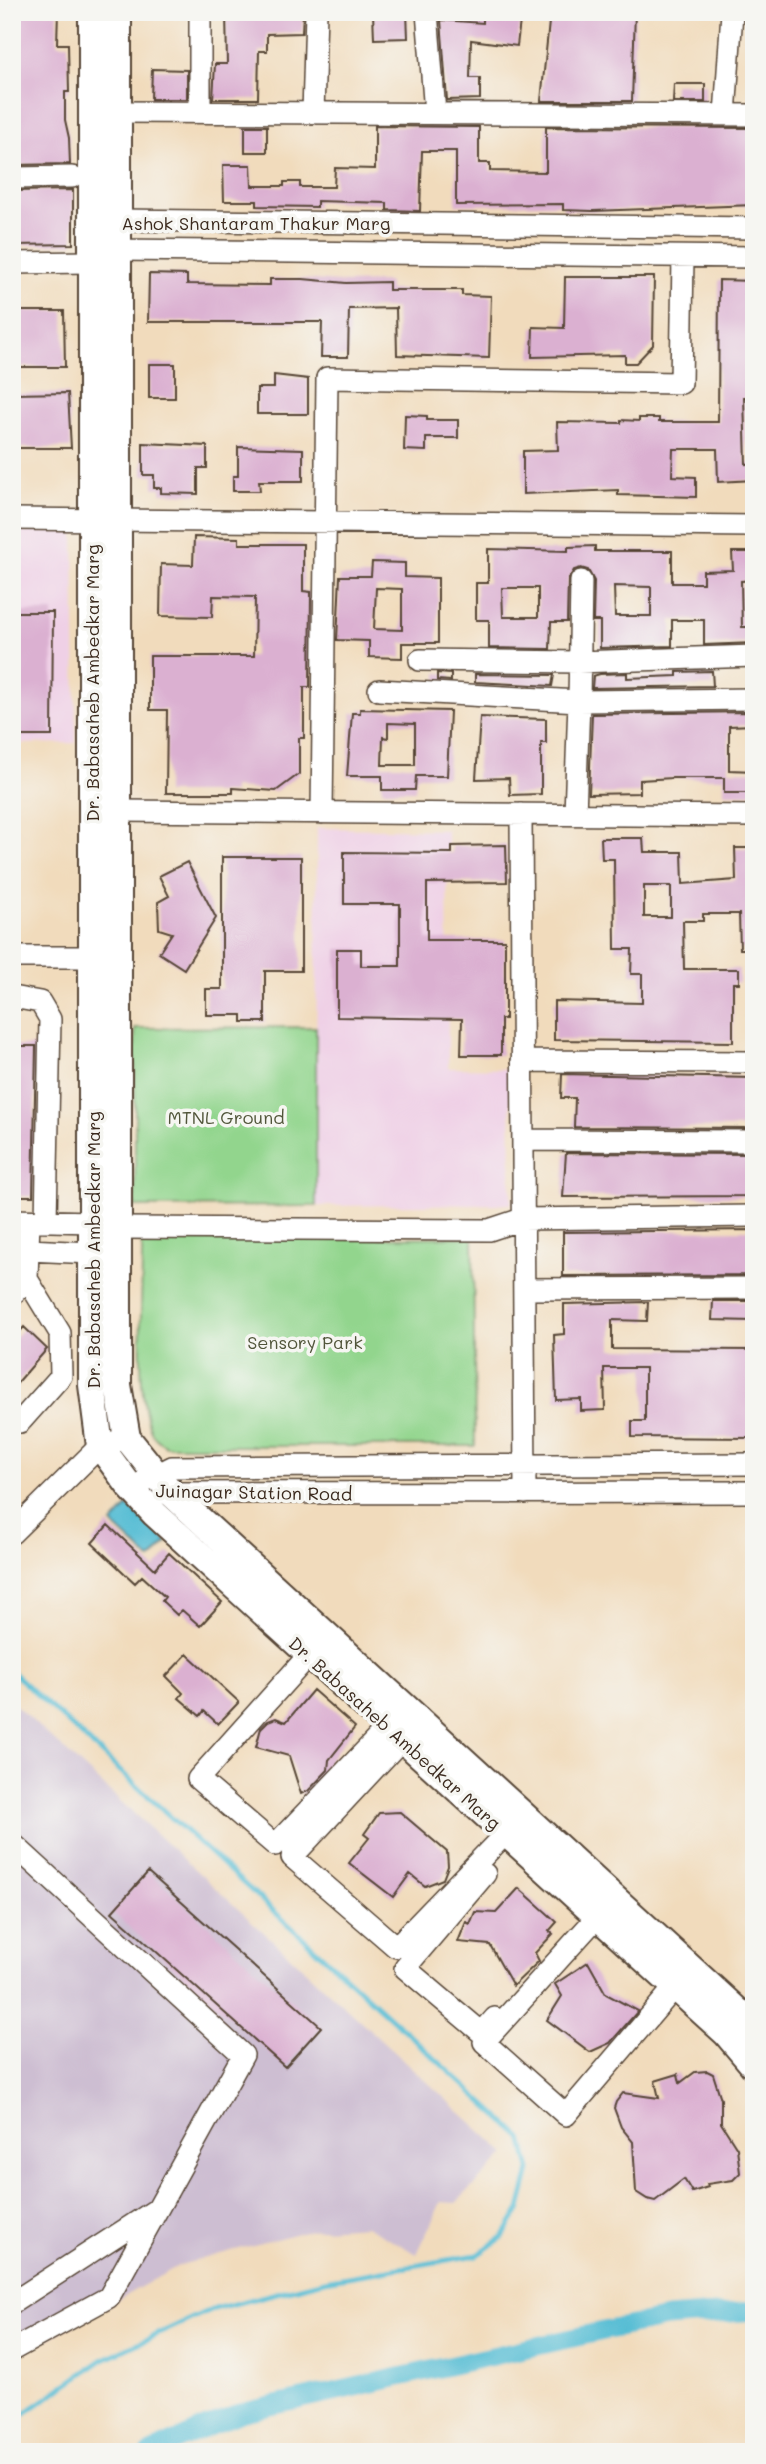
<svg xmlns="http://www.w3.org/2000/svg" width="766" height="2464" viewBox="0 0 766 2464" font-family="Mali,sans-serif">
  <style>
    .built { fill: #efd0e6 }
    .industrial { fill: #cdbed2 }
    .green { fill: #92d58d; stroke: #668056; stroke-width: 2 }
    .water { fill: #56bdd4; stroke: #487479; stroke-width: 2 }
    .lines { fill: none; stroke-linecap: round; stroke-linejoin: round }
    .stream { stroke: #56bdd4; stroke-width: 5 }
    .canal { stroke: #56bdd4; stroke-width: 19 }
    .building { fill: #dbb0d1; fill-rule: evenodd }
    .minor-casing { stroke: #564536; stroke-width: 24 }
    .major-casing { stroke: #564536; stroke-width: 30 }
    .minor { stroke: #fff; stroke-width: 21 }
    .major { stroke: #fff; stroke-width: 26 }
    .labels { text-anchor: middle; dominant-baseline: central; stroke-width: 7; stroke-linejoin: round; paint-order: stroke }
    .street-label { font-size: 18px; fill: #3b2a1e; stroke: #f6f6f2 }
    .park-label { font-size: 18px; fill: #51553a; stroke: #f6f6f2 }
  </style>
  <rect width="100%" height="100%" fill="#f6f6f2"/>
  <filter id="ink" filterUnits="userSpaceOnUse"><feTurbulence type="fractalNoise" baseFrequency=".0143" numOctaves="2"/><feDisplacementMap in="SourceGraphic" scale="14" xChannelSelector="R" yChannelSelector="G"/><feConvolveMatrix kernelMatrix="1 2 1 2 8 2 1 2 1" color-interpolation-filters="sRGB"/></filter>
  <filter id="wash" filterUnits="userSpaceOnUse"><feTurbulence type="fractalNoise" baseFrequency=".00686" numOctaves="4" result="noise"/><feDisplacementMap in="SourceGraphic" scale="28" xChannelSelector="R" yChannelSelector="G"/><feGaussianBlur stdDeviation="1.57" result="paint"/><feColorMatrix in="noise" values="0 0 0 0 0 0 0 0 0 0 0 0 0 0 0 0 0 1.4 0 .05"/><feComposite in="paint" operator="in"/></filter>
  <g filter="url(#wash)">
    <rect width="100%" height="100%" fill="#f1dbbc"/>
    <path class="built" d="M12,531h62l2,212 -64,1z
      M317,828l130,2 1,238 62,1 1,135 -195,2z"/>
    <path class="industrial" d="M12,1702l494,452 -50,49 -15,-1 -24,52 -51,-28 -57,4 -129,35 -168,94z"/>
    <path class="green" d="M316,1027v179l-181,1v-179z
      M473,1237l2,209h-309c-9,-5 -14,-10 -17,-20 -14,-45 -6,-136 -7,-186z"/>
    <path class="water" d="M128,1506l39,36 -16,18 -39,-36z"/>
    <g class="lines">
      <path class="stream" d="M12,1672l510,466 8,32 -10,39 -17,28 -26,18 -153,26 -114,29 -108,50 -90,62"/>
      <path class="canal" d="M151,2452l89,-39 368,-83 59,-12 87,-7"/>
    </g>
    <g id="blocks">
      <path class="building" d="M12,12h46l-1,32h11l1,48h-4v28l4,18 1,26 -58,1z
        M226,12h77l-1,21 -35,1v17h-8l-1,48h-45l2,-35h12z
        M373,12h34l1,26 -34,1z
        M483,12h38l-4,34 -46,-6 -1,38h10v21l-33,1 -6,-80 42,3z
        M550,12h85l-3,89h-91z
        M152,69l35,1v29h-36z
        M674,84h31v18h-32z
        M245,126h22v26h-22z
        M375,126l104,1v36h11v8l56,1v-45l208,1v77l-161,6 -30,-1v-6l-107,1v-54h-34l-2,60 -33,-1v-7l-70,-2v6l-60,-1v-5h-33l-1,-36h28l1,21h32v-4h16v5h34l1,-19 40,1z
        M73,190v54l-59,1 -2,-54z
        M149,274l38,1v9l83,1v-6h33l43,4 43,-1v8h73v5l29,1 -2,62 -92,-3 -1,-47 -47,1 -1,48h-27l1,-35h-174z
        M565,277h89l-1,68 -17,18h-11v-8l-93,2 1,-30 31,1z
        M719,280l35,1v116h-10l2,67 8,-1v17l-36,2 -1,-33h-44l-1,27 24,1v20l-78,-2v-5l-95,4v-43l35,-1 -1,-28 64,1v-3l18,1v-3h20v4h59z
        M12,311h52l1,56h-53z
        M149,364h26v34h-26z
        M274,375l34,4v35h-51v-26h17z
        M68,393l3,55h-59v-54z
        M405,415l22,1v4h31v18h-32v13l-22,-1z
        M143,443l64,3v22h-9v26l-37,-1v-5h-7v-13h-11z
        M238,447l65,2v32h-44l1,10h-27v-15h5z
        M194,537l45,1v6h64v47l8,1 -1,95h-6v51h-5v36l-23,17 -43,-3v5h-67l1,-83h-17v-54h104l1,-59 -42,-1 -1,21 -52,-1 1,-52 32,1z
        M595,546v5h77v32h31v-12l30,-1 -1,-18h22v28l-13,1 1,46h12v16l-50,2v-25h-32v26l-72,2v-27h-7l1,-40 -6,-11 -7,-2 -7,2 -6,10 -1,42h-16l-1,27 -61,-1v-28h-13v-37h12v-34l80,2v-4zM614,586l37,1v29h-36zM502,588h36v29h-35z
        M372,562l33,1v14l33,1v65h-36v15l-33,-1v-16l-32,-1 3,-64h31zM376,588l26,1v41l-28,-1z
        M12,612h41l-1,124h-40z
        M712,671l1,15 -121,2 1,-12 7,-2 27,-1v5l50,-2v-4z
        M437,673l14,1v7l-14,-1z
        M475,674l79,1 -2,11 -77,-4z
        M360,709l90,2 -3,65h-31l-1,14h-33v-14h-35l5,-63h8zM388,723l27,1v41h-33l1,-28 5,1z
        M754,712v13l-25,1v44l25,1v22h-30v-15h-51l-33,2v13l-51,1 3,-80z
        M480,717l66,2v24h-5v51l-31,1 -1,-17 -33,1z
        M601,838h42l1,14h38l1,32 53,-4 -1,-32h19v101h-14l-1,-35h-36v7h-20l1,48h55v14h-6v59l-179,-2v-39l88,2v-29h-11l1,-25h-17l-1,-90h-12zM644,886h27v31h-27z
        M506,845l1,37 -80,1v57h78v79h-4v36h-40l1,-36 -125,-2v-68h24v17h39v-62h-56v-52l108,1v-7z
        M222,857h79v114h-36v51h-23v-7h-36v-26h16z
        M187,862l29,56 -32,51 -25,-16 13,-20 -13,-4 -1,-27 11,-6 -10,-20z
        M15,1046h21l-3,150h-21z
        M562,1074l192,4v50l-180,-1 1,-29h-14z
        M566,1153l188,1v42l-191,1z
        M754,1230v45l-191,1v-44z
        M713,1301h40v20l-41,-1z
        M648,1302l-1,19 -35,-1v29l142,1v88l-122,-1v-16h13v-53h-41l1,42 -24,1v-12l-25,1 -2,-65 10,-1v-30z
        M24,1327l23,22 -35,40v-49z
        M108,1525l47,44 14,-16 53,49 -22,24 -18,-16 -5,5 -15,-14 3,-4 -23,-21 -7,7 -43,-40z
        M187,1654l52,48 -21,22 -14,-13 -4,5 -21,-18 4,-5 -17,-17z
        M313,1690l42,37 -26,33 -1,10 -20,21 -7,3 -12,-38 -33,-9 5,-19 7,-7 8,-3 10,4z
        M400,1812l47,40 1,14 -5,13 -18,7 -15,-12 -17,23 -44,-34 20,-25 -5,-4 15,-21z
        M148,1872l173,155 -36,40 -173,-155z
        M519,1888l38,34 -8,9 4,3 -18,19 4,8 -26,25 -23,-41 -32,-3 8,-20 4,2 5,-12 21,1z
        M588,1962l18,32 32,17 -28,32 -20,9 -43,-32 15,-24 -7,-12z
        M707,2071l6,3 8,25v24l16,25 3,25 -7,7 -26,4 1,3 -16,5 -8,-13 -29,22 -8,-2 -11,-7 -3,-50 -12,-15 -7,-19 2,-6 7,-9 36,5 -4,-17 23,-7 2,9 15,-11z"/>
    </g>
  </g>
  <g filter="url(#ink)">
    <use href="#blocks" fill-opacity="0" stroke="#564536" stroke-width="2"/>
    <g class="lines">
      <defs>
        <path id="minor" d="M427,12l8,101
          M118,112l636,3
          M200,112v-100
          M313,113l3,-101
          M725,115l7,-103
          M12,178l60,-1
          M106,227l12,-7 636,8
          M106,243l12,7 636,7
          M12,263l79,-1
          M12,519l742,7
          M581,581l-2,120 175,-2
          M420,660l158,2 176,-6
          M379,690l200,11 -4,113
          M118,811l636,5
          M322,813l5,-435 354,5 2,-126
          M521,814l4,679
          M12,957h96
          M12,997l28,5 10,17 -4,202
          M522,1061l232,1
          M523,1140l231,1
          M12,1220l80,2
          M118,1228l371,2 33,-11 232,-3
          M28,1250l64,3
          M524,1289l230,-1
          M12,1295l15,-16 2,-58
          M20,1422l41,-46 -1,-43 -33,-54
          M131,1488l41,-21 582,-3
          M164,1493l590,-1
          M12,1533l88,-87 27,-8
          M309,1655l-111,124 77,66 113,-118
          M401,1740l-109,117 104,90 110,-114
          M12,1843l231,212 -134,242 -97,53
          M485,1874l-80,94 77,65 13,-15
          M597,1917l-113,125 82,73 109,-128
          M12,2303l142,-92"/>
        <path id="major" d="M92,12v1373l8,61 31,42 24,26 572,520 27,32
          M118,12v1373l9,53 45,56 582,532"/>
      </defs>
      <use href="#minor" class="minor-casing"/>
      <use href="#major" class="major-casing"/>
      <use href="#minor" class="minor"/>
      <use href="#major" class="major"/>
    </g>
  </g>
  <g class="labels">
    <g class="street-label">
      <text x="256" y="223">Ashok Shantaram Thakur Marg</text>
      <text transform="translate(92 683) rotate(-90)">Dr. Babasaheb Ambedkar Marg</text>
      <text transform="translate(93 1250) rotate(-90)">Dr. Babasaheb Ambedkar Marg</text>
      <text transform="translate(254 1492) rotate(1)">Juinagar Station Road</text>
      <text transform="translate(395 1733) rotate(42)">Dr. Babasaheb Ambedkar Marg</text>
    </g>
    <g class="park-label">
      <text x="226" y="1117">MTNL Ground</text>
      <text x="305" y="1342">Sensory Park</text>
    </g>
  </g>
  <rect width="766" height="2464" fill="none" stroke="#f6f6f2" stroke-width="42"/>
</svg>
